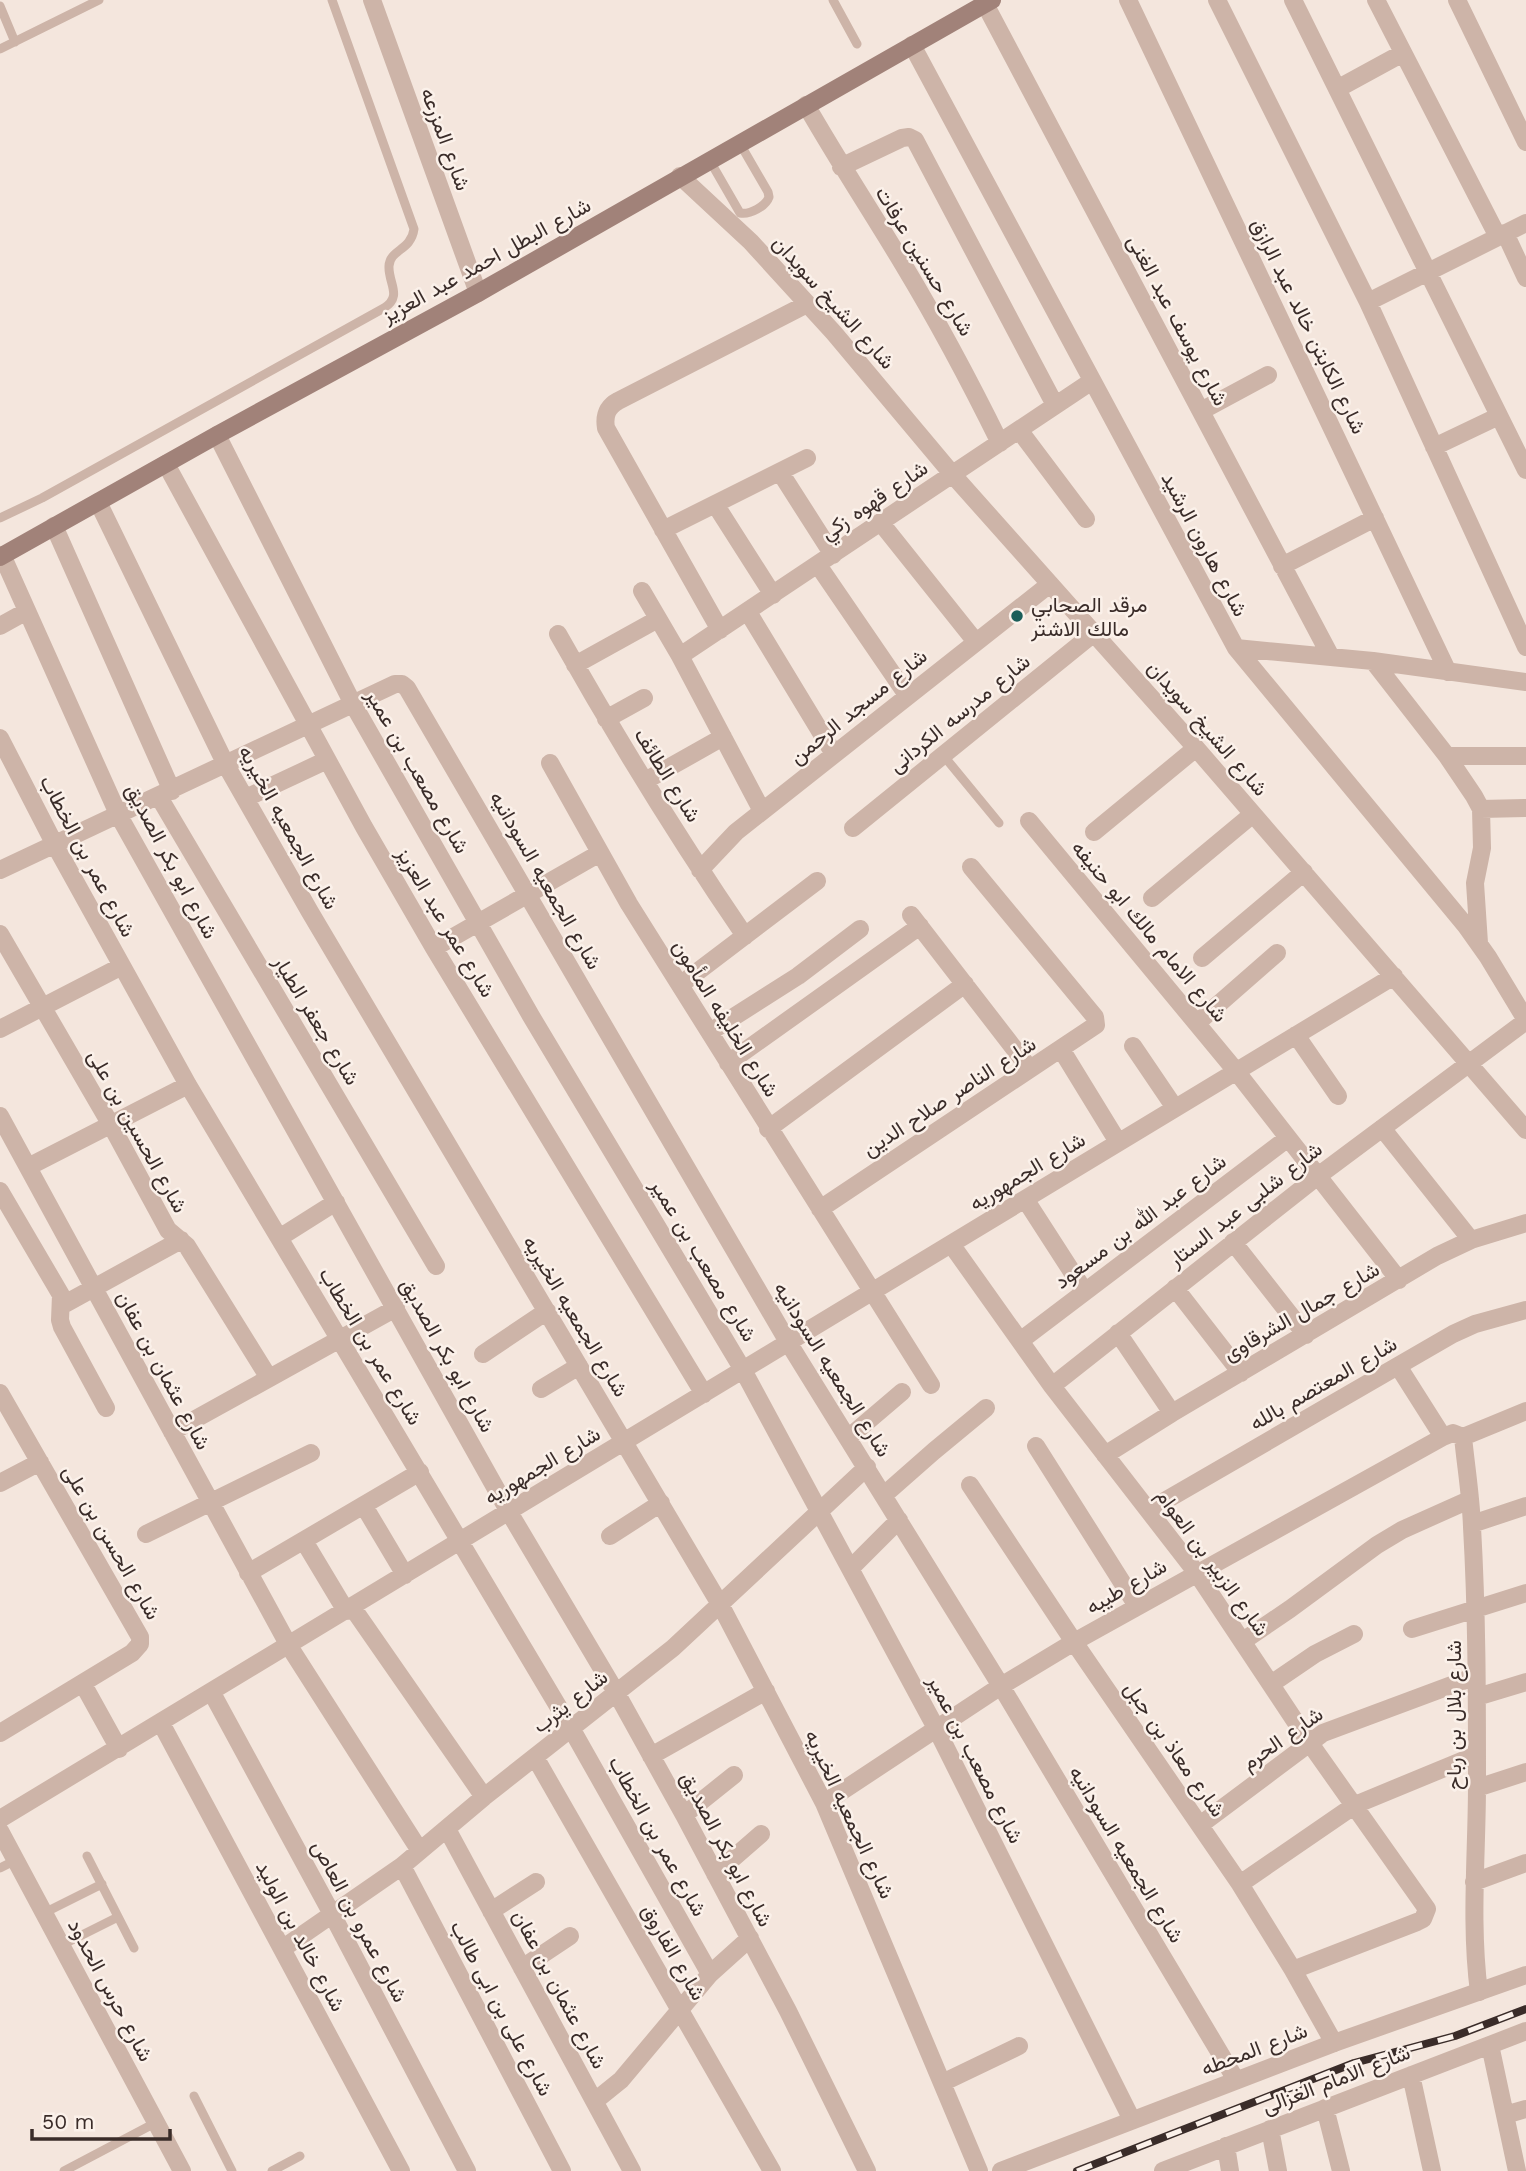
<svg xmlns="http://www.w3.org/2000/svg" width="1526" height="2171" viewBox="0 0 1526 2171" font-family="'Work Sans',Vazirmatn,sans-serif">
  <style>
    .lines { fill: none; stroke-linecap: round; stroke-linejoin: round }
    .service { stroke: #cdb4a8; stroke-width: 9 }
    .minor { stroke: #cdb4a8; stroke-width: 18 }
    .tertiary { stroke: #cdb4a8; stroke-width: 18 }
    .secondary { stroke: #a18279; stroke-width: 18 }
    .rail-casing { stroke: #3a2c29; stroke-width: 8 }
    .rail { stroke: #fbf1ea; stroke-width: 5; stroke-dasharray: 16; stroke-linecap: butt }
    .poi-dot { fill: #1b5e59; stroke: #fbf1ea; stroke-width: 2.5 }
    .labels { text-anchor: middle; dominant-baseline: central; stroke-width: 5; stroke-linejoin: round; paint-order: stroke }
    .street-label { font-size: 21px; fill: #3a2c29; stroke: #fbf1ea }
    .poi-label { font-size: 21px; fill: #3a2c29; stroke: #fbf1ea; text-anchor: start }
  </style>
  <rect width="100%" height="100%" fill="#f4e6dd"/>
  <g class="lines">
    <path class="service" d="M833,0l24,44
      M0,6l15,36
      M0,49l99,-49
      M710,161l30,52c10,2 26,-7 29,-16l-1,-5 -29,-50
      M0,518l42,-20 342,-190c19,-12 4,-25 5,-42 1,-17 22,-15 25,-37l-82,-229
      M943,755l56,68
      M87,1856l47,92
      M0,1868l16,-8
      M44,1913l58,-29
      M62,1945l56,-28
      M194,2096l38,75
      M64,2171l93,-49
      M272,2171l28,-15"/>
    <path class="minor" d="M372,0l106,293
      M1128,0l320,672
      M1217,0l151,302 158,345
      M1293,0l233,470
      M1376,0l122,237
      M1457,0l69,142
      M985,4l346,653
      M912,45l324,603 230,278 22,31 38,63
      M1337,89l66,-36
      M806,105c31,54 65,106 97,159 35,58 67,118 97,179
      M841,167l61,-29 7,-1 6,3 140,265
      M680,176l71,66 83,91 119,142 243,273 330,382
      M1505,233l21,45
      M1368,302l158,-79
      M1201,411l67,-36
      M1019,430l67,89
      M217,435l136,269 178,312 212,354 194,360 195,390
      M1434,447l65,-31
      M166,464l198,363 70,121 270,446
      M780,472l53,83
      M98,502l128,263 84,147 411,694 103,197 155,368
      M715,504l58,91
      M881,523l95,119
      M54,526l118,265
      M663,530l144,-72
      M2,555l117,261 390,696 108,182 67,121 104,196 79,160
      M818,565l89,130
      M1282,566l93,-48
      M642,591l38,65 82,155
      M748,612l86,142
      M0,626l27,-15
      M720,630l-114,-202c-2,-12 1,-21 12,-27l189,-97
      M558,634c58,103 120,204 187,302
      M1236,648l137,13 153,21
      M680,656l412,-275
      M1373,661l74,95 27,40 7,13 1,39 -7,35 4,60
      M575,665l83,-46
      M606,719l38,-21
      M0,738l55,107 133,240 383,643 139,246
      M1447,756h79
      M550,763l79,141 302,481
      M645,781l78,-44
      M159,797l277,469
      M246,798l81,-38
      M1481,809l44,-1
      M1029,821l207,250 163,209
      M853,828l241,-195
      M1094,832l102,-84
      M0,870l395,-186h7l5,4 381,654 213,344 235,394
      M700,870l36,-38 314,-248
      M1152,898l101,-84
      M911,915l119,154
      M0,934l111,191 57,105 19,16 82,132
      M434,948l166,-95
      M1202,958l102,-86
      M680,985l137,-104
      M1197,1023l80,-70
      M0,1029l122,-63
      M710,1032l88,-56 62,-47
      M1296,1035l42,61
      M1133,1046l42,62
      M1061,1049l57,93
      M728,1063l192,-137
      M0,1116l289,530 131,205
      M1382,1128l89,112
      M768,1129l197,-145
      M28,1167l160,-82
      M0,1191l61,104 -1,25 2,7 44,81
      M1025,1199l60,93
      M820,1209l276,-184 -1,-8 -124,-150
      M279,1238l57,-36
      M1233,1242l73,93
      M951,1244l101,142 144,186 113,170 118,167 -4,10 -6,3 -124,48
      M1175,1288l66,85
      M61,1306l120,-66
      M1118,1333l54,80
      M1020,1341l268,-203
      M483,1354l64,-43
      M1398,1366l45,71
      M1052,1386l266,-210 208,-155
      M541,1389l38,-23
      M0,1393l140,244v7l-8,9 -132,80
      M172,1432l224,-124
      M1463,1437c3,30 8,60 9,90 5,86 5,171 5,257 0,70 -7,139 2,208
      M1463,1437l63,-26
      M848,1438l54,-46
      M1036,1446l101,160
      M1105,1455l67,-42 265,-157 34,-16 55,-17
      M0,1483l40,-21
      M970,1485l104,157 166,242 53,86 41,73
      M884,1495l50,-44 52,-43
      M364,1506l41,69
      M1149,1510l304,-176 22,-10 51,-14
      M1472,1524l54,-18
      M146,1534l165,-81
      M610,1536l51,-33
      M304,1541l42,70
      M850,1569l49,-49
      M248,1573l172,-101
      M352,1607l132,190
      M1412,1629l114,-36
      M1243,1641l47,-32 87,-64 25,-15 67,-30
      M83,1684l36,65
      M1271,1684l44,-30 39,-20
      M212,1693l121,223 134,255
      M1477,1697l49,-15
      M161,1723l240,448
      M651,1756l115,-65
      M535,1757l237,414
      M1477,1788l49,-16
      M824,1803l177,-117 73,-44 369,-205 10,-4 10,4
      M684,1815l50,-40
      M0,1819l1394,-843
      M1200,1825l123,-92 153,-57
      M447,1829l185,342
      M402,1866l160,305
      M715,1874l46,-40
      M1474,1882l52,-19
      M1240,1884l115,-79 121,-50
      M491,1911l45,-29
      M282,1949l120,-83 82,-69 189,-149 194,-181
      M522,1968l48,-32
      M1490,2045l27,126
      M1411,2075l21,96
      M942,2083l77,-37
      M595,2101l26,-21 89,-106 40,-36
      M1325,2108l16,63
      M1505,2115l21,-6
      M1270,2129l8,42
      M1226,2146l4,25
      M1163,2171l363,-140"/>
    <path class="tertiary" d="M0,1831l182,340
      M1001,2171l333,-128 192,-68"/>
    <path class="secondary" d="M0,557l217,-122 261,-142 514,-293"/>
    <defs>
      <path id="rail" d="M1077,2171l277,-108 101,-27 71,-27"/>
    </defs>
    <use href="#rail" class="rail-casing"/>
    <use href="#rail" class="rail"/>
  </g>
  <circle class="poi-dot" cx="1017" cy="616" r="7"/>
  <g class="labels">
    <g class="street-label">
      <text transform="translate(446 139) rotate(70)">شارع المزرعه</text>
      <text transform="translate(486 260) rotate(-29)">شارع البطل احمد عبد العزيز</text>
      <text transform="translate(925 261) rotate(59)">شارع حسنين عرفات</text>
      <text transform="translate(834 302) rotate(48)">شارع الشيخ سويدان</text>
      <text transform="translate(1178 320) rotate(62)">شارع يوسف عبد الغنى</text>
      <text transform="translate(1309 326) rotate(64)">شارع الكابتن خالد عبد الرازق</text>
      <text transform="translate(874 500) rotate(-34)">شارع قهوه زكي</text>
      <text transform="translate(1205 544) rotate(62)">شارع هارون الرشيد</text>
      <text transform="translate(858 706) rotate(-39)">شارع مسجد الرحمن</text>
      <text transform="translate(959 713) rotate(-39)">شارع مدرسه الكردانى</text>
      <text transform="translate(1208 728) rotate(49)">شارع الشيخ سويدان</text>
      <text transform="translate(418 771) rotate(60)">شارع مصعب بن عمير</text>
      <text transform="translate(668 775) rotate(58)">شارع الطائف</text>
      <text transform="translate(289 827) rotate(61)">شارع الجمعيه الخيريه</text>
      <text transform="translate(88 856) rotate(62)">شارع عمر بن الخطاب</text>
      <text transform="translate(172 861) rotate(62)">شارع ابو بكر الصديق</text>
      <text transform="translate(546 880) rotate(60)">شارع الجمعيه السودانيه</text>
      <text transform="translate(446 922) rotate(59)">شارع عمر عبد العزيز</text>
      <text transform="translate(1150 931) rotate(50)">شارع الامام مالك ابو حنيفه</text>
      <text transform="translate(726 1018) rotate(58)">شارع الخليفه المأمون</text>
      <text transform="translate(317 1020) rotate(59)">شارع جعفر الطيار</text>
      <text transform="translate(949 1096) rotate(-33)">شارع الناصر صلاح الدين</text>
      <text transform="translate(138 1131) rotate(61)">شارع الحسين بن على</text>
      <text transform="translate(1027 1171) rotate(-31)">شارع الجمهوريه</text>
      <text transform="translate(1245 1204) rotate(-38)">شارع شلبى عبد الستار</text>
      <text transform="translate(1140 1221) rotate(-37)">شارع عبد الله بن مسعود</text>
      <text transform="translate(704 1260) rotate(59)">شارع مصعب بن عمير</text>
      <text transform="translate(1301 1311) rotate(-30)">شارع جمال الشرقاوى</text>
      <text transform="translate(576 1316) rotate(59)">شارع الجمعيه الخيريه</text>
      <text transform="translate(371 1346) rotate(59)">شارع عمر بن الخطاب</text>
      <text transform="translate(448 1355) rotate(61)">شارع ابو بكر الصديق</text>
      <text transform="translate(833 1369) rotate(58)">شارع الجمعيه السودانيه</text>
      <text transform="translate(164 1370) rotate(62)">شارع عثمان بن عفان</text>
      <text transform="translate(1323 1383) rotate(-30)">شارع المعتصم بالله</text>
      <text transform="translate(542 1465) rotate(-31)">شارع الجمهوريه</text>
      <text transform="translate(112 1542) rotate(60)">شارع الحسن بن على</text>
      <text transform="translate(1213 1562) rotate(54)">شارع الزبير بن العوام</text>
      <text transform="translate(1126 1586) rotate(-30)">شارع طيبه</text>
      <text transform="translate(570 1701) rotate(-38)">شارع يثرب</text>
      <text transform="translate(1453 1715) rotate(-90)">شارع بلال بن رباح</text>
      <text transform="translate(1282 1738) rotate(-35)">شارع الحرم</text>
      <text transform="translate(1175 1749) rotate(55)">شارع معاذ بن جبل</text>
      <text transform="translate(976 1759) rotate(63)">شارع مصعب بن عمير</text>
      <text transform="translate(850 1814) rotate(65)">شارع الجمعيه الخيريه</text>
      <text transform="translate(658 1836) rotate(61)">شارع عمر بن الخطاب</text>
      <text transform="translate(727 1849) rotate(62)">شارع ابو بكر الصديق</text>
      <text transform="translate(1127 1854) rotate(59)">شارع الجمعيه السودانيه</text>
      <text transform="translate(360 1921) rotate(62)">شارع عمرو بن العاص</text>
      <text transform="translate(301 1936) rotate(62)">شارع خالد بن الوليد</text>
      <text transform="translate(674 1952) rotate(60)">شارع الفاروق</text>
      <text transform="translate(560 1989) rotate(62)">شارع عثمان بن عفان</text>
      <text transform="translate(111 1990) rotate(62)">شارع حرس الحدود</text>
      <text transform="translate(502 2008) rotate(62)">شارع على بن ابى طالب</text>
      <text transform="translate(1254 2049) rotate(-21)">شارع المحطه</text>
      <text transform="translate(1336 2079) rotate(-21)">شارع الامام الغزالى</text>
    </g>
    <g class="poi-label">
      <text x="1031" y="604">مرقد الصحابي<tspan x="1031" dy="24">مالك الاشتر</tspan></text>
    </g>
  </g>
  <path d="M32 2129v10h138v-10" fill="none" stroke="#3a2c29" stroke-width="3.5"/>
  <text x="42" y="2129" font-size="21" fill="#3a2c29" stroke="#fbf1ea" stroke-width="5" paint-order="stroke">50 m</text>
</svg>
